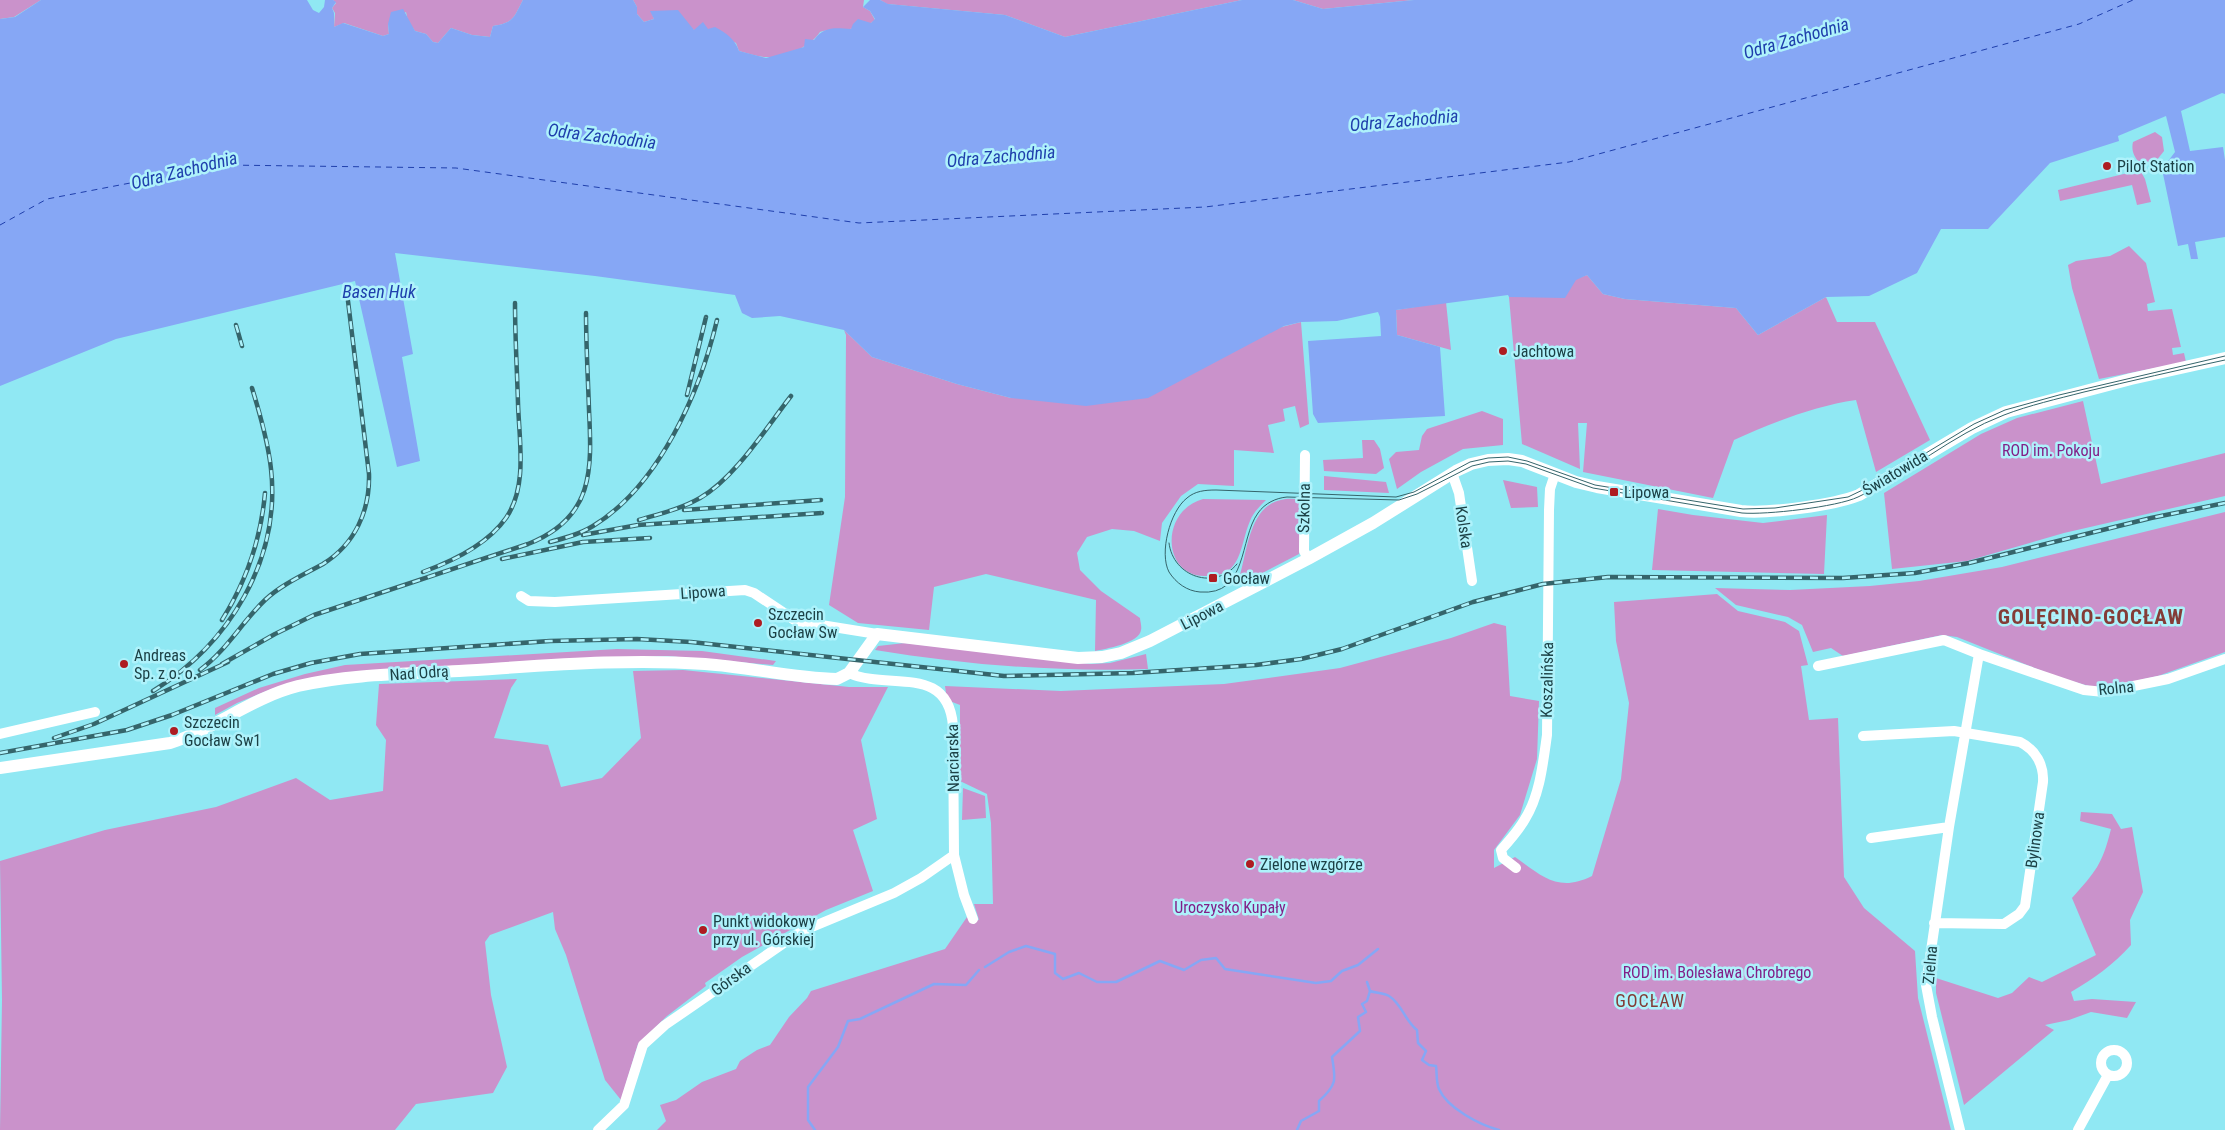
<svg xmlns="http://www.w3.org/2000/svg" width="2225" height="1130" viewBox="0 0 2225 1130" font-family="'Roboto Condensed',sans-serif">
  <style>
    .green { fill: #ca92cb }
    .water { fill: #86a7f5 }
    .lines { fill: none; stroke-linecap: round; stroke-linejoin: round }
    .stream { stroke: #86a7f5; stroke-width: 2.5 }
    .ferry { stroke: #1f3fac; stroke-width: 1; stroke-dasharray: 6 5; stroke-linecap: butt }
    .minor { stroke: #fff; stroke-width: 10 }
    .tertiary { stroke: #fff; stroke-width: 12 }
    .tram { stroke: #35656b; stroke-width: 1 }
    .rail-casing { stroke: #35656b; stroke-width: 4.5 }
    .rail { stroke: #aef2fb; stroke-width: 2.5; stroke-dasharray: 8; stroke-linecap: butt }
    .poi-dot { fill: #ae1c21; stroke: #aef2fb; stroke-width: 2 }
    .labels { text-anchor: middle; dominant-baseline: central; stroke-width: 5; stroke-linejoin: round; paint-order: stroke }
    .poi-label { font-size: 16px; fill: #1c4146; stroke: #aef2fb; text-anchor: start }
    .park-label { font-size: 16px; fill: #821f87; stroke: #aef2fb }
    .street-label { font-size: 16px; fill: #1c4146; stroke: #aef2fb }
    .water-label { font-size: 18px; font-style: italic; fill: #1f3fac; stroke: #aef2fb }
    .neighbourhood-label { font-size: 18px; letter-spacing: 1px; fill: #843c37; stroke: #aef2fb }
    .district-label { font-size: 21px; font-weight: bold; letter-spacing: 1px; fill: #843c37; stroke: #aef2fb }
  </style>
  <rect width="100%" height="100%" fill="#90e8f3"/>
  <path class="green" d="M0,0h41l-27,17 -14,2z
    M333,0h190c-9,17 -9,23 -30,26l-3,11 -18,-2 -21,-7 -13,15 -5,-1 -7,-8 -11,-3 -7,-10 -2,-9 -18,12 1,10 -6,2 -39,-13 -10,4 1,-14 -3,-5 4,-5z
    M633,0h231l-1,7 7,4 5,9 -4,3c-8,0 -14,5 -21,6 -12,1 -17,-1 -30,3 -10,15 -35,26 -54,25 -9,0 -18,-4 -27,-6l-3,-8 -28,-14 -14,1 -43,-19 3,8 -10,3 -7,-8v-7z
    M880,0h362l-177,37 -60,-22 -118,-11z
    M1293,0h121l-91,9z
    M2155,132l7,5 2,14 -8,10 -16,2c-6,-6 -9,-13 -7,-21z
    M2140,170l5,9 6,23 -14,3 -5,-20 -72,16 -2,-11z
    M2129,246l17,17 9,39 -8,2 1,7 24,-2 9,38 -9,1 1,7 11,-2 2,9 -87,17 -27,-91 -4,-23 8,-4 34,-5z
    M1587,275l16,19 22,5 111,9 22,27 68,-38 11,25h38l55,118 -54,32 -20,-72c-42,6 -84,23 -122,40l-21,58 -130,-26 4,-49h-9l2,46 -58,-25 -13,-147h16z
    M1446,302l5,48 -54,-15 -1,-25z
    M1301,322l8,102 -9,4 -5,-22 -12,3 2,12 -17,4 6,28 -40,-3v36l-36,-2 -17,12 -19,27 -2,18 -26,-10 -22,-2 -25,8 -10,16 3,17 21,21 39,27c0,3 2,8 1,12 -1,13 -36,19 -46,21l1,-51 -110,-26 -52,13 -5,43 -71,-7 -29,-18 16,-108 1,-162 -2,-5 28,27 85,27 54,14z
    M2083,401l18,83 124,-31v43l-161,37 -97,28 -75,8 -8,-76 97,-59 36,-16z
    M1482,411l21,8v26l-40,4 -42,23 -24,17 -8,-30 7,-7 23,-2 3,-14 5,-7z
    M1362,440h12l6,9 4,19 -8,6 -52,-3 -1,-11 40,-2z
    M1324,476l62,6 3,11 -65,-3z
    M1503,480l34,7 1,20 -27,1z
    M1203,499l63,1c-7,7 -13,13 -16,21 -11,26 -7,57 -46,55 -42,-1 -44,-65 -1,-77z
    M1300,499l-1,55 -56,29 -3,-8c7,-24 10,-69 41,-75 6,-2 13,-1 19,-1z
    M1658,509l35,6 70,8 64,-8 -3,59 -172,-4z
    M2225,512v140l-67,24 -51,11 -18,-1 -32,-9 -100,-40 -15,-2 -99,21 -12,-8 -18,4 -11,-27 -14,-8 -52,-12 -21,-17 75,2 80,-4 49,-5 83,-14z
    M1717,594l21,17 47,11 14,9 9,34 -7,1 8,54 29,-2 6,159 20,31 51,43 3,47 33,132h-1294l9,-9 -6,-16 16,-5 26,-18 34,-13 4,-8 17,-11 13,-5 19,-28 18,-19 4,-7 134,-42 22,-32 12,3 -5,-16h19l-2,-81 -4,-29 -27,-13v-76l-13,-5 -2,-14 116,5 163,-7 116,-16 111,-30 43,-15 12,3 4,70 29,5 -2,58 -17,56 -26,35v18l21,-11c27,19 43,36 77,19l29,-97 8,-76 -13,-62 -2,-39z
    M905,643l186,21 19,-1 36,-9 2,15c-91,3 -183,-4 -273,-19l3,-4z
    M617,649l85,2 74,10 -3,4 -106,-9 -47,2 -346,30 -37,15 -22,12v-7l44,-20 46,-14 40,-9z
    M683,670l166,17h39l-27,53 16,79 -24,11 20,61 -47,19 -84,47 -37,26 1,3 -39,30 -29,28 -17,56 -16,-20 -39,-125 -11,-26 -2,-17 -63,23 -5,7 6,53 16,72 -14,26 -77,11 -21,26h-395l2,-130 -2,-139 105,-31 111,-23 80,-29 34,22 53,-9 3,-51 -10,-15 3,-41 138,-5 -6,9 -17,50 54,7 13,42 41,-9 39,-40 -8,-67z
    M963,788l22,8 1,22 -24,2z
    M2081,812l31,2 9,15 11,-2 11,65 -13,28 1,25c-18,20 -38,34 -60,47l3,9 18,-2 44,3 -9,16 -36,-6 -22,8 -24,5 9,5 -90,75 -28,-112v-15l62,20 14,-5 17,-16 13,5 54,-27 -24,-57c24,-27 30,-33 39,-69l-31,-8z"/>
  <path class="water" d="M41,0h266l6,10 6,3 5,-6 1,-7h8l3,2 -4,6 2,5v14l9,-4 40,13 6,-2 -1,-10 3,-12 12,-3 12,22 11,3 7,8 5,1 13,-15 21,7 18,2 3,-11c21,-3 21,-9 30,-26h110l4,7v7l7,8 10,-3 -4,-8 28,-1 16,20 9,-8 5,7 7,-2c11,6 20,12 24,24l27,7 38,-11 1,-8 9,1c10,-14 21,-12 37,-11l2,-5 5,-5 13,4 4,-4 -5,-8 -7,-4 7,-7h10l8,4 117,11 60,22 177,-37h51l30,9 91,-9h811v94l-3,-1 -41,18 9,40 33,-4 2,13v77l-30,5 3,17h-7l-3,-15 -10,2 -16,-77 13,-17 -9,-36 -48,20 1,5 -69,22 -62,66h-47l-24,44 -48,23 -43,1 -68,38 -22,-27 -111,-9 -22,-5 -16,-19 -11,5 -11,18 -56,-1 -1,-2 -112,15 1,25 43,12 5,69 -127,7 -5,-9 -5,-73 73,-5 -1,-19 -2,-5 -41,9 -36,1 -17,4 -136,72 -62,8 -75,-8 -54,-14 -85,-27 -28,-27 -64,-14 -28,2 -10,-5 -7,-18 -140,-19 -200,-23 18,101 -11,3 18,104 -23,6 -42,-186 -239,58 -116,47v-367l15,-2z"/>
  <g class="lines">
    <path class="stream" d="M985,967l24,-15 17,-6 29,8v19l8,6 16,-6 18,9h19l44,-21 24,9 17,-10 15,-2 9,11 91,14 15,-2 11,-10 16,-6 20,-16
      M1370,991c5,2 14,2 19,5 13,8 16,25 28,34l1,13 8,8 -4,9 7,5 7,1c1,6 0,17 3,23 8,19 41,36 60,41
      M815,1130l-7,-10v-33l30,-40 10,-26 12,-2 74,-35 32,1 13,-15
      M1297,1130l4,-9 18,-10v-10c18,-16 17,-21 13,-44l28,-26 -2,-14 8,-5 -4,-8 5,-3 3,-10 -3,-9"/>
    <path class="ferry" d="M0,225l47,-26 177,-34 232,3 403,55 346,-16 364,-45 510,-138 54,-24"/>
    <path class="minor" d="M1305,455l-1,96 4,8
      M1452,473l7,20 13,88
      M521,596l8,5 26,1 190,-12 9,3 42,28 81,13
      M1979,654l105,36 20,2 64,-13 57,-20
      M1818,666l126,-26 35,14 -30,173 -23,158 6,32 28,113
      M849,673c39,18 99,-10 104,53l1,129 10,40 9,24
      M0,734l95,-22
      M1863,736l91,-5 66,11c16,8 24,23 23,40l-18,124 -6,8 -15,10 -70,-1
      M1871,838l78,-11
      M1516,868l-13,-10 -2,-8c9,-10 18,-20 24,-31 15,-24 18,-56 22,-84l2,-225 1,-21 5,-15
      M2101 1063a13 13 0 1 1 26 0a13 13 0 1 1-26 0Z
      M598,1130l26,-25 19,-60 22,-20 135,-93 94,-39 27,-15 33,-23
      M2078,1130l30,-55"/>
    <path class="tertiary" d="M0,768l170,-25c45,-14 81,-45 128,-57 52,-12 108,-12 161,-15 82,-5 165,-13 246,-7 44,3 88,14 132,15l12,-6 28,-39 201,24 24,-1 19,-4 29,-12 158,-82 65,-36 83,-52 15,-7 17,-4 20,-1 14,2 54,21 21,5 144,24c26,3 94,-6 118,-16l113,-67 34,-16 125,-33 94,-21"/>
    <path class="tram" d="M2225,356l-166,39 -54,15 -31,14 -101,61 -25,12 -73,11 -32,1 -148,-24 -68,-24 -19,-4 -20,1 -18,4 -56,30 -18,5 -180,-7c-11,0 -21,1 -29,8 -17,13 -28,55 -18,74 7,11 18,19 31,20 48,4 39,-53 58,-79 7,-10 18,-15 29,-16l112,3 18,-6 55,-28 17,-4 19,-1 18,3 67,24 149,25c24,2 95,-6 116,-16 51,-23 93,-62 146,-82 26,-10 53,-16 80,-23 47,-11 94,-22 141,-32
      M1169,543c4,34 46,48 68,21"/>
    <defs>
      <path id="rail" d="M236,325l6,21
        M687,395l19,-78
        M684,510l137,-10
        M639,520c20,-6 42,-11 61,-22 35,-20 66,-70 91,-102
        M583,535l55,-10 184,-12
        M550,542c15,-4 30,-8 43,-16 66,-40 107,-134 124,-206
        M502,559l81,-17 67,-4
        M423,572c30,-11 64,-27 83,-54 22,-32 13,-78 12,-115 -1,-33 -3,-67 -3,-100
        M222,620c24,-38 39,-82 43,-127
        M222,664l53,-30 39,-19 214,-71c66,-26 64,-74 61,-134 -1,-32 -3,-65 -3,-97
        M200,670c26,-19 42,-48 65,-70 16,-15 38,-25 58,-36 32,-20 47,-53 46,-90l-21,-173
        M153,691c76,-47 128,-131 118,-222 -3,-28 -11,-55 -19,-81
        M54,738l40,-14 134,-62
        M0,753l127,-23 45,-15 101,-41 38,-11 49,-9 190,-13 87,-2 54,3 313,34 129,-3 123,-8 45,-6 41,-10 131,-47 70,-18 65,-7 235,1 72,-5 54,-10 182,-45 74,-15"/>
    </defs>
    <use href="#rail" class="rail-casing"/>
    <use href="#rail" class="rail"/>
  </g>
  <g class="poi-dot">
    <circle cx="2107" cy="166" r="5"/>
    <circle cx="1503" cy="351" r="5"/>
    <rect x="1609" y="487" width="10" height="10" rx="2.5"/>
    <rect x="1208" y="573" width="10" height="10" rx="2.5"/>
    <circle cx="758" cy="623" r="5"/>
    <circle cx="124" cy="664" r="5"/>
    <circle cx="174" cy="731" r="5"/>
    <circle cx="1250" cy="864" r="5"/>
    <circle cx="703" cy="930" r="5"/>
  </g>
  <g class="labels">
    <g class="poi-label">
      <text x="2117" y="166">Pilot Station</text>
      <text x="1513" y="351">Jachtowa</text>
      <text x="1624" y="492">Lipowa</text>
      <text x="1223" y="578">Gocław</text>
      <text x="768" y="614">Szczecin<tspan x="768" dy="18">Gocław Sw</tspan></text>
      <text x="134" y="655">Andreas<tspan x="134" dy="18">Sp. z o. o.</tspan></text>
      <text x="184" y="722">Szczecin<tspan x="184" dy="18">Gocław Sw1</tspan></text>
      <text x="1260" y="864">Zielone wzgórze</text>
      <text x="713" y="921">Punkt widokowy<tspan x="713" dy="18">przy ul. Górskiej</tspan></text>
    </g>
    <g class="park-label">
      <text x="2051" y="450">ROD im. Pokoju</text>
      <text x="1230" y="907">Uroczysko Kupały</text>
      <text x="1717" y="972">ROD im. Bolesława Chrobrego</text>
    </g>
    <g class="street-label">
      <text transform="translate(1895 473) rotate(-31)">Światowida</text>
      <text transform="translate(1304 508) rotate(-89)">Szkolna</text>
      <text transform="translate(1464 527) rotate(82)">Kolska</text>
      <text transform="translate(703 592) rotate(-4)">Lipowa</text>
      <text transform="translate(1202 615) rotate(-27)">Lipowa</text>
      <text transform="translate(419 673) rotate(-4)">Nad Odrą</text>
      <text transform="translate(1547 680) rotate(-89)">Koszalińska</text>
      <text transform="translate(2116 688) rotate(-6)">Rolna</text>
      <text transform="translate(953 758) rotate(-91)">Narciarska</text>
      <text transform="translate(2035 840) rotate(-82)">Bylinowa</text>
      <text transform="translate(1930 965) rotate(-85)">Zielna</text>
      <text transform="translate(731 979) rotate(-36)">Górska</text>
    </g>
    <g class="water-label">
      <text transform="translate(1796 38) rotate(-16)">Odra Zachodnia</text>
      <text transform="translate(1404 120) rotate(-5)">Odra Zachodnia</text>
      <text transform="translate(602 136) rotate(7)">Odra Zachodnia</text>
      <text transform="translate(1001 156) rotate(-5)">Odra Zachodnia</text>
      <text transform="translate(184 170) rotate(-14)">Odra Zachodnia</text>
      <text x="379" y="291">Basen Huk</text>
    </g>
    <g class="neighbourhood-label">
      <text x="1650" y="1000">GOCŁAW</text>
    </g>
    <g class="district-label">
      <text x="2091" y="617">GOLĘCINO-GOCŁAW</text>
    </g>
  </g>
</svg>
